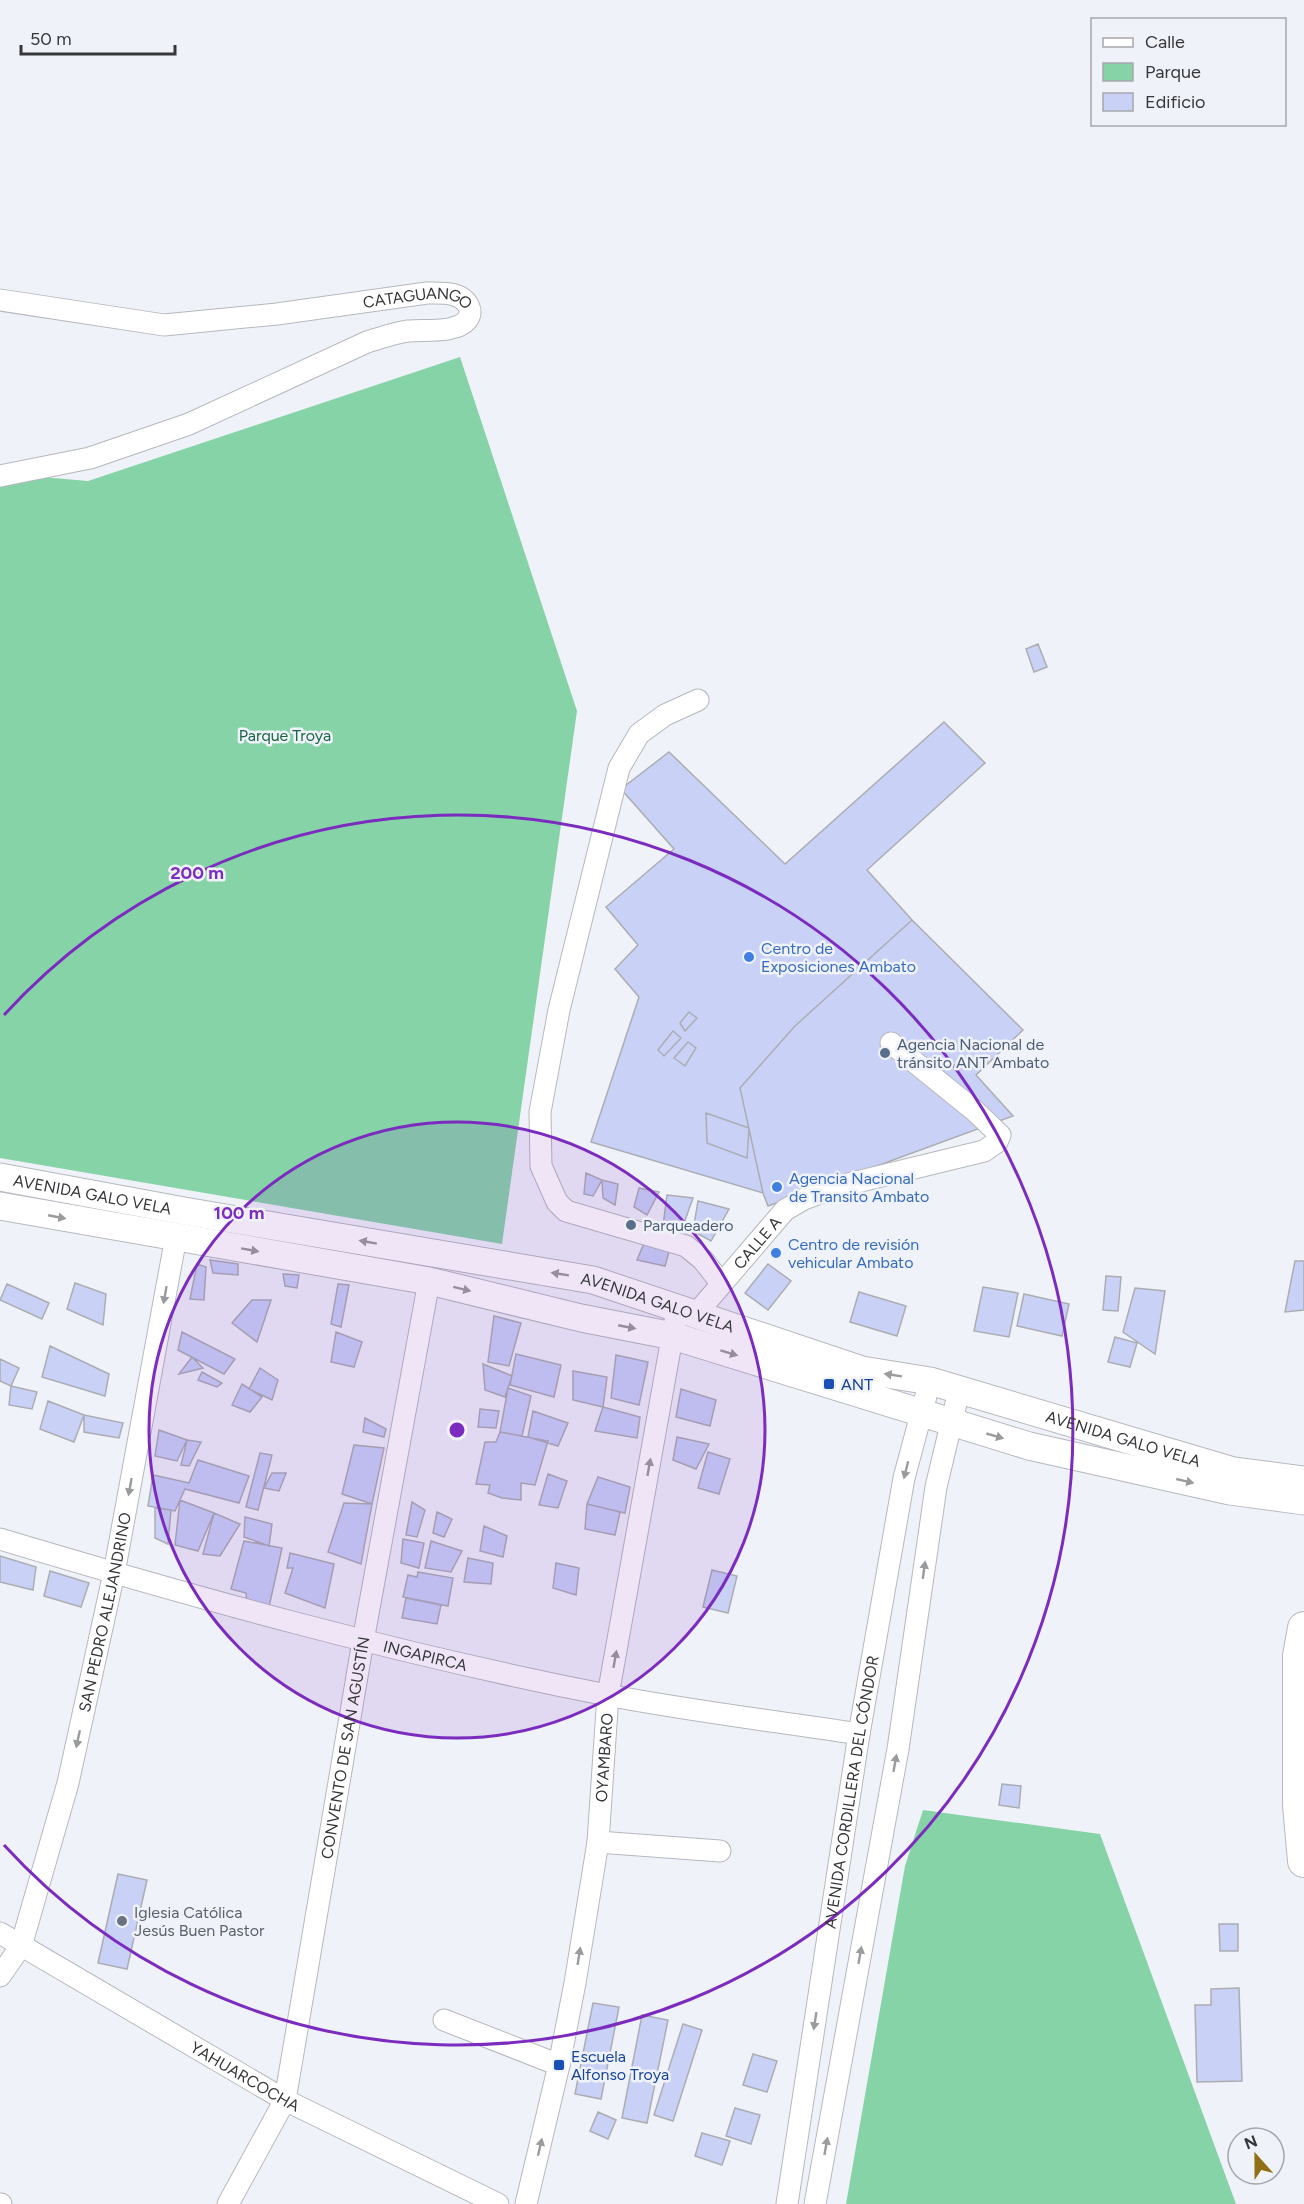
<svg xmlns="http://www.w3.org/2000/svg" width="1304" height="2204" viewBox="0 0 1304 2204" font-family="Figtree,sans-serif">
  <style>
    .green { fill: #87d3a8 }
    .building { fill: #c9d2f6; stroke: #abadb3; stroke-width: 1.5 }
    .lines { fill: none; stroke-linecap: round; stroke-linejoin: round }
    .minor-casing { stroke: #b6b8bf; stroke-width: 23 }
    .major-casing { stroke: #b6b8bf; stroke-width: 29 }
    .highway-casing { stroke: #b6b8bf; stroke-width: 34 }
    .minor { stroke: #fff; stroke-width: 21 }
    .major { stroke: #fff; stroke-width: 27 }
    .highway { stroke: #fff; stroke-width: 32 }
    .oneway { fill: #9a9b9c }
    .ring { fill: none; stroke: #7b2cbf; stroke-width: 3 }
    .shop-dot { fill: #3f7fe0; stroke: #f0f2f9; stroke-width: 2 }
    .service-dot { fill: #5c6f8a; stroke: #f0f2f9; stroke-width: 2 }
    .transit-dot { fill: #1a4fb4; stroke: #f0f2f9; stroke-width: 2 }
    .worship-dot { fill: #6b7280; stroke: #f0f2f9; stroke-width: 2 }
    .labels { text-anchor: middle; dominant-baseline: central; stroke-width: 5; stroke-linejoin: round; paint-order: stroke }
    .street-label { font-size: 16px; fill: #36373a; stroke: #f0f2f9 }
    .park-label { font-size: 16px; fill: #196642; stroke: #f0f2f9 }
    .shop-label { font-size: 16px; fill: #366cbe; stroke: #f0f2f9; text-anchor: start }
    .service-label { font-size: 16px; fill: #4e5e75; stroke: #f0f2f9; text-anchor: start }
    .transit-label { font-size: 16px; fill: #164399; stroke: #f0f2f9; text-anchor: start }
    .worship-label { font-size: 16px; fill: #5b616d; stroke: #f0f2f9; text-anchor: start }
    .centre { fill: #7b2cbf; stroke: #f0f2f9; stroke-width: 3 }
    .ring-label { font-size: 18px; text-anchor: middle; font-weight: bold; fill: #7b2cbf; stroke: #f0f2f9; stroke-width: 5; stroke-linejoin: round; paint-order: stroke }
  </style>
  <rect width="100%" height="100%" fill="#f0f2f9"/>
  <path class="green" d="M460,357l117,354 -75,533 -502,-86v-682l7,-2 81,7z
    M923,1810l177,24 136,370h-390l59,-338z"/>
  <path class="building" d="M1038,644l9,23 -13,5 -8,-23z
    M944,722l41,41 -118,107 45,50 -117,106 -55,62 23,105 -172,-51 48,-145 -24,-28 23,-24 -32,-38 68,-58 -53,-60 48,-37 116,112z
    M912,920l111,110 -47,45 37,41 -245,90 -5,-13 -23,-105 55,-62z
    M689,1012l8,6 -12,13 -5,-8z
    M673,1031l8,7 -17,18 -6,-6z
    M688,1042l8,6 -11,18 -11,-8z
    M706,1113l43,15 -2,30 -40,-15z
    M586,1173l16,7 -9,16 -9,-2z
    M602,1180l16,4 -3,21 -12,-7z
    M639,1188l20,4 -12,23 -13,-8z
    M667,1195l26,3 -10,28h-20z
    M698,1201l31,8 -18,32 -18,-10z
    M645,1241l25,7 -5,18 -28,-6z
    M210,1260l28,4v11l-25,-2z
    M1295,1261h9v49l-19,2z
    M197,1264l9,3 -2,33 -14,-1z
    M768,1264l23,17 -23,29 -23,-17z
    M283,1274l16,1 -2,13 -12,-2z
    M1106,1276l15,1 -3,34 -15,-1z
    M75,1283l31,11 -3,31 -36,-16z
    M7,1284l42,19 -7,16 -42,-19z
    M338,1284l11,1 -8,42 -10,-3z
    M983,1287l35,6 -9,44 -35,-6z
    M1135,1288l30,3 -10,63 -32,-22z
    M859,1292l47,14 -9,30 -47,-14z
    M1024,1294l45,10 -7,32 -45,-10z
    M252,1300h19l-14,42 -25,-19z
    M494,1316l27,7 -12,43 -21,-4z
    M182,1332l53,27 -11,15 -46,-24z
    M336,1332l26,10 -8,25 -23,-5z
    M1115,1337l22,6 -7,24 -22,-5z
    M50,1346l59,28 -4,22 -63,-19z
    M516,1354l45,11 -7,32 -44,-12z
    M616,1355l32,7 -9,43 -28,-7z
    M192,1357l11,11 -24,6z
    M0,1359l19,9 -8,18 -11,-5z
    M483,1364l29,12 -7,21 -20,-7z
    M260,1368l18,12 -6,20 -23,-11z
    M573,1371l34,6 -4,30 -30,-7z
    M202,1372l20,11 -5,4 -19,-7z
    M242,1384l20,13 -12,15 -18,-7z
    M11,1386l26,6 -5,17 -23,-4z
    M508,1388l23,8 -9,40 -22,-4z
    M681,1389l35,11 -6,26 -34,-9z
    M48,1401l36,14 -10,27 -34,-13z
    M603,1407l37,10 -3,21 -42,-7z
    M480,1409l19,2 -3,17 -18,-1z
    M533,1411l35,12 -10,23 -30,-9z
    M84,1415l39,8 -4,15 -35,-6z
    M365,1418l21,11 -2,8 -21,-5z
    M159,1430l28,10 -10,21 -22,-5z
    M500,1432l48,9 -13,44 -14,-2v17l-19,-2 -14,-5 2,-8 -14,-1 9,-42h11z
    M677,1437l32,7 -13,25 -23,-9z
    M187,1440l14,2 -12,24 -8,-1z
    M354,1445l30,3 -12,56 -30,-10z
    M708,1452l22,7 -11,35 -21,-6z
    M260,1453l12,2 -14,55 -12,-3z
    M198,1460l51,16 -10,27 -54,-14 -10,22 -27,-5 5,-31 36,8z
    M272,1473h14l-7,18 -15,-3z
    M548,1474l19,7 -9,27 -19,-3z
    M598,1477l32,10 -5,26 -38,-9z
    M180,1500l34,13 -16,38 -23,-6z
    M412,1502l13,8 -8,27 -11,-2z
    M344,1503l28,1 -11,60 -33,-12z
    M587,1504l33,8 -5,23 -30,-6z
    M155,1508l16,2 -3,34 -13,-6z
    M437,1512l15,7 -8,18 -11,-4z
    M214,1513l26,11 -20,32 -17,-2z
    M245,1517l27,7 -3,22 -25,-9z
    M484,1526l23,10 -4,21 -23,-6z
    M403,1539l21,4 -5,25 -18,-5z
    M244,1541l38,7 -13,59 -22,-3 -1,-11 -15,-4z
    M431,1541l31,10 -11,21 -26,-4z
    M290,1553l44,11 -9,44 -40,-15 8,-25h-6z
    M0,1556l36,11 -3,23 -33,-8z
    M468,1558l25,5 -2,21 -27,-2z
    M556,1563l23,5 -3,27 -23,-7z
    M712,1570l25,6 -9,37 -25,-6z
    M50,1571l39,12 -8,24 -37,-11z
    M418,1572l35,6 -5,28 -45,-9 5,-22 9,2z
    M406,1598l35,7 -4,19 -35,-6z
    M1002,1784l19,2 -2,22 -20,-3z
    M118,1874l29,6 -20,89 -29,-6z
    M1219,1924h19v27h-18z
    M1239,1988l3,93 -45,1 -2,-77h16v-16z
    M593,2003l26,4 -18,92 -26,-5z
    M642,2015l26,5 -21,103 -25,-5z
    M683,2024l19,6 -29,91 -19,-6z
    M753,2054l24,7 -10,31 -24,-7z
    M735,2108l25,7 -9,29 -25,-8z
    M598,2112l18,8 -8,19 -18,-8z
    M702,2133l28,8 -8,24 -27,-9z"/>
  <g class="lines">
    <defs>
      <g id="minor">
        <path id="s1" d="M0,300l164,25 113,-11 150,-21c14,0 35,-2 42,14 2,5 1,9 -2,13 -12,14 -43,9 -59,11 -14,2 -28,7 -41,11l-178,82 -99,34 -90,18"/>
        <path d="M698,700l-33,15 -26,19 -20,34 -60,242 -19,102 1,54 16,36 9,9 120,35 17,14 18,23"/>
        <path id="s2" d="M696,1314l89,-104 19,-11 32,-12 148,-36 13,-9 3,-7 -25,-24 -84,-68"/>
        <path id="s3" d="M0,1539c200,60 402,116 607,156 83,16 168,26 252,39"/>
        <path d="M598,1842l122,9"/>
        <path id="s4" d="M0,1933l285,167 213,104"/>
        <path id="s5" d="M0,1976l21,-30 47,-163 46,-210 62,-336"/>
        <path d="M444,2020l115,45"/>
        <path d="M0,2204h1"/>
        <path id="s6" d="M228,2204l57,-104 78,-459 66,-360"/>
        <path id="s7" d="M526,2204l33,-139 16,-82 23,-141 10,-147 67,-374"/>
        <path id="s8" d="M787,2204l72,-470 45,-256 26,-97"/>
        <path d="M815,2204l83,-455 38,-262 23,-96"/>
      </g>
      <g id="major">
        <path id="s9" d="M0,1177l184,34 409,69 269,90 68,11 303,90 71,9"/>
        <path d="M0,1206l429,75 152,37 92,18 356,110 201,45 74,10"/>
      </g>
      <path id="highway" d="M1304,1628l-5,28v149l5,56"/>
    </defs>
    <use href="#minor" class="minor-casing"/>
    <use href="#major" class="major-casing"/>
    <use href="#highway" class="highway-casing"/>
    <use href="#minor" class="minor"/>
    <use href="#major" class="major"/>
    <use href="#highway" class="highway"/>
  </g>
  <defs><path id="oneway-solid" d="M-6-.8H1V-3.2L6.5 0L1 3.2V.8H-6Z" transform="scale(1.5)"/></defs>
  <g class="oneway">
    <use href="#oneway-solid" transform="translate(57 1217) rotate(11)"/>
    <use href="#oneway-solid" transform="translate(368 1242) rotate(-170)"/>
    <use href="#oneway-solid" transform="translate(250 1250) rotate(10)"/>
    <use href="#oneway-solid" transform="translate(560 1274) rotate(-171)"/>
    <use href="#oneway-solid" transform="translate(462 1289) rotate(14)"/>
    <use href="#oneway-solid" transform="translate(165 1295) rotate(100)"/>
    <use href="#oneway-solid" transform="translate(627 1327) rotate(11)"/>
    <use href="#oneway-solid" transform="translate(729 1353) rotate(17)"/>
    <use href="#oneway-solid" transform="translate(893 1375) rotate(-171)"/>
    <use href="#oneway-solid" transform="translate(995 1436) rotate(16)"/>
    <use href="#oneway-solid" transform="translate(649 1467) rotate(-80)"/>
    <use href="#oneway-solid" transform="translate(906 1470) rotate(104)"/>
    <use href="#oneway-solid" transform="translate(1185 1481) rotate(13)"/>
    <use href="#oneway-solid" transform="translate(130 1487) rotate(100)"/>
    <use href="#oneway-solid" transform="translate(924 1570) rotate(-82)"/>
    <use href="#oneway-solid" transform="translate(615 1659) rotate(-80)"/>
    <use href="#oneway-solid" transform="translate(78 1739) rotate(102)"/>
    <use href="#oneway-solid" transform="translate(895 1763) rotate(-80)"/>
    <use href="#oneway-solid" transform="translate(860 1955) rotate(-80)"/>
    <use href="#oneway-solid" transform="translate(579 1956) rotate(-81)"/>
    <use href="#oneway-solid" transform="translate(815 2021) rotate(99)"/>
    <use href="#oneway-solid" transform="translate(826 2146) rotate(-80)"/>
    <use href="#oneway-solid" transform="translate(540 2147) rotate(-77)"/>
  </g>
  <circle cx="457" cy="1430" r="308" fill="#7b2cbf" fill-opacity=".12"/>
  <g class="ring">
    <circle cx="457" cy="1430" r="308"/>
    <path d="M4 1015A615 615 0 1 1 4 1845"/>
  </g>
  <g class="shop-dot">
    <circle cx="749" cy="957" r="6"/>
    <circle cx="777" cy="1187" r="6"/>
    <circle cx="776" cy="1253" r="6"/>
  </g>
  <g class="service-dot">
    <circle cx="885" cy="1053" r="6"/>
    <circle cx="631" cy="1225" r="6"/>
  </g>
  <g class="transit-dot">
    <rect x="823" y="1378" width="12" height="12" rx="3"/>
    <rect x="553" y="2059" width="12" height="12" rx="3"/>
  </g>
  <circle class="worship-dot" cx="122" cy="1921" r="6"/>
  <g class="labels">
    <g class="street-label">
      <text stroke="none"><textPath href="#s1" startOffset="422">CATAGUANGO</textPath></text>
      <text stroke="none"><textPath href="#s9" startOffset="94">AVENIDA GALO VELA</textPath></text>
      <text stroke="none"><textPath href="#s2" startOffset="94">CALLE A</textPath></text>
      <text stroke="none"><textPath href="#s9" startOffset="670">AVENIDA GALO VELA</textPath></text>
      <text stroke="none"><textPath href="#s9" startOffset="1156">AVENIDA GALO VELA</textPath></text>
      <text stroke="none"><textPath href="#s5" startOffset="381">SAN PEDRO ALEJANDRINO</textPath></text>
      <text stroke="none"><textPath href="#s3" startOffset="441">INGAPIRCA</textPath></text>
      <text stroke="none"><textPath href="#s6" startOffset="476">CONVENTO DE SAN AGUSTÍN</textPath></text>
      <text stroke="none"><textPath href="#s7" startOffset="454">OYAMBARO</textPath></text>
      <text stroke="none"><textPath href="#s8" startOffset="417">AVENIDA CORDILLERA DEL CÓNDOR</textPath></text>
      <text stroke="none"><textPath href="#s4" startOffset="284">YAHUARCOCHA</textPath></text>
    </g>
    <g class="park-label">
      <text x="285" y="735">Parque Troya</text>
    </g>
    <g class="shop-label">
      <text x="761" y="948">Centro de<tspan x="761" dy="18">Exposiciones Ambato</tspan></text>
      <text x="789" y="1178">Agencia Nacional<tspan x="789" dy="18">de Transito Ambato</tspan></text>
      <text x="788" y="1244">Centro de revisión<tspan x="788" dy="18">vehicular Ambato</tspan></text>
    </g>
    <g class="service-label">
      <text x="897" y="1044">Agencia Nacional de<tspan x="897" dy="18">tránsito ANT Ambato</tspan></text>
      <text x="643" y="1225">Parqueadero</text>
    </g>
    <g class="transit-label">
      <text x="841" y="1384">ANT</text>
      <text x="571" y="2056">Escuela<tspan x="571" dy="18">Alfonso Troya</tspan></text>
    </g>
    <g class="worship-label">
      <text x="134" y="1912">Iglesia Católica<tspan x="134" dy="18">Jesús Buen Pastor</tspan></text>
    </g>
  </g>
  <circle cx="457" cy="1430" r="9" class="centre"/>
  <g class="ring-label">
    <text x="197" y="879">200 m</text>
    <text x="239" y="1219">100 m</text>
  </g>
  <rect x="1091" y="18" width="195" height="108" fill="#f0f2f9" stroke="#a6a7ad" stroke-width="1.5"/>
  <rect x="1103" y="38" width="30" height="9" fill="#ffffff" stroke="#a6a7ad" stroke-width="1.5"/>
  <text x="1145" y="48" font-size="18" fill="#36373a">Calle</text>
  <rect x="1103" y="63" width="30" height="18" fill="#87d3a8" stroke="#a6a7ad" stroke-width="1.5"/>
  <text x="1145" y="78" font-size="18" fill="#36373a">Parque</text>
  <rect x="1103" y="93" width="30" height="18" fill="#c9d2f6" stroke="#a6a7ad" stroke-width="1.5"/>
  <text x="1145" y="108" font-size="18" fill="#36373a">Edificio</text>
  <g transform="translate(1256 2156) rotate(339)"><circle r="28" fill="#f0f2f9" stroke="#a6a7ad" stroke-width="1.5"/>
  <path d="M0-4.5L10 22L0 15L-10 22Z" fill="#907015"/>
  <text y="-9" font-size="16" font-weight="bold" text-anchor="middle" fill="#36373a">N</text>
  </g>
  <path d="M21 45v9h154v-9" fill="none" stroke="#36373a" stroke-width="3"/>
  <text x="30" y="45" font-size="18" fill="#36373a" stroke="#f0f2f9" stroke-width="4.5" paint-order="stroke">50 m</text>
</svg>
